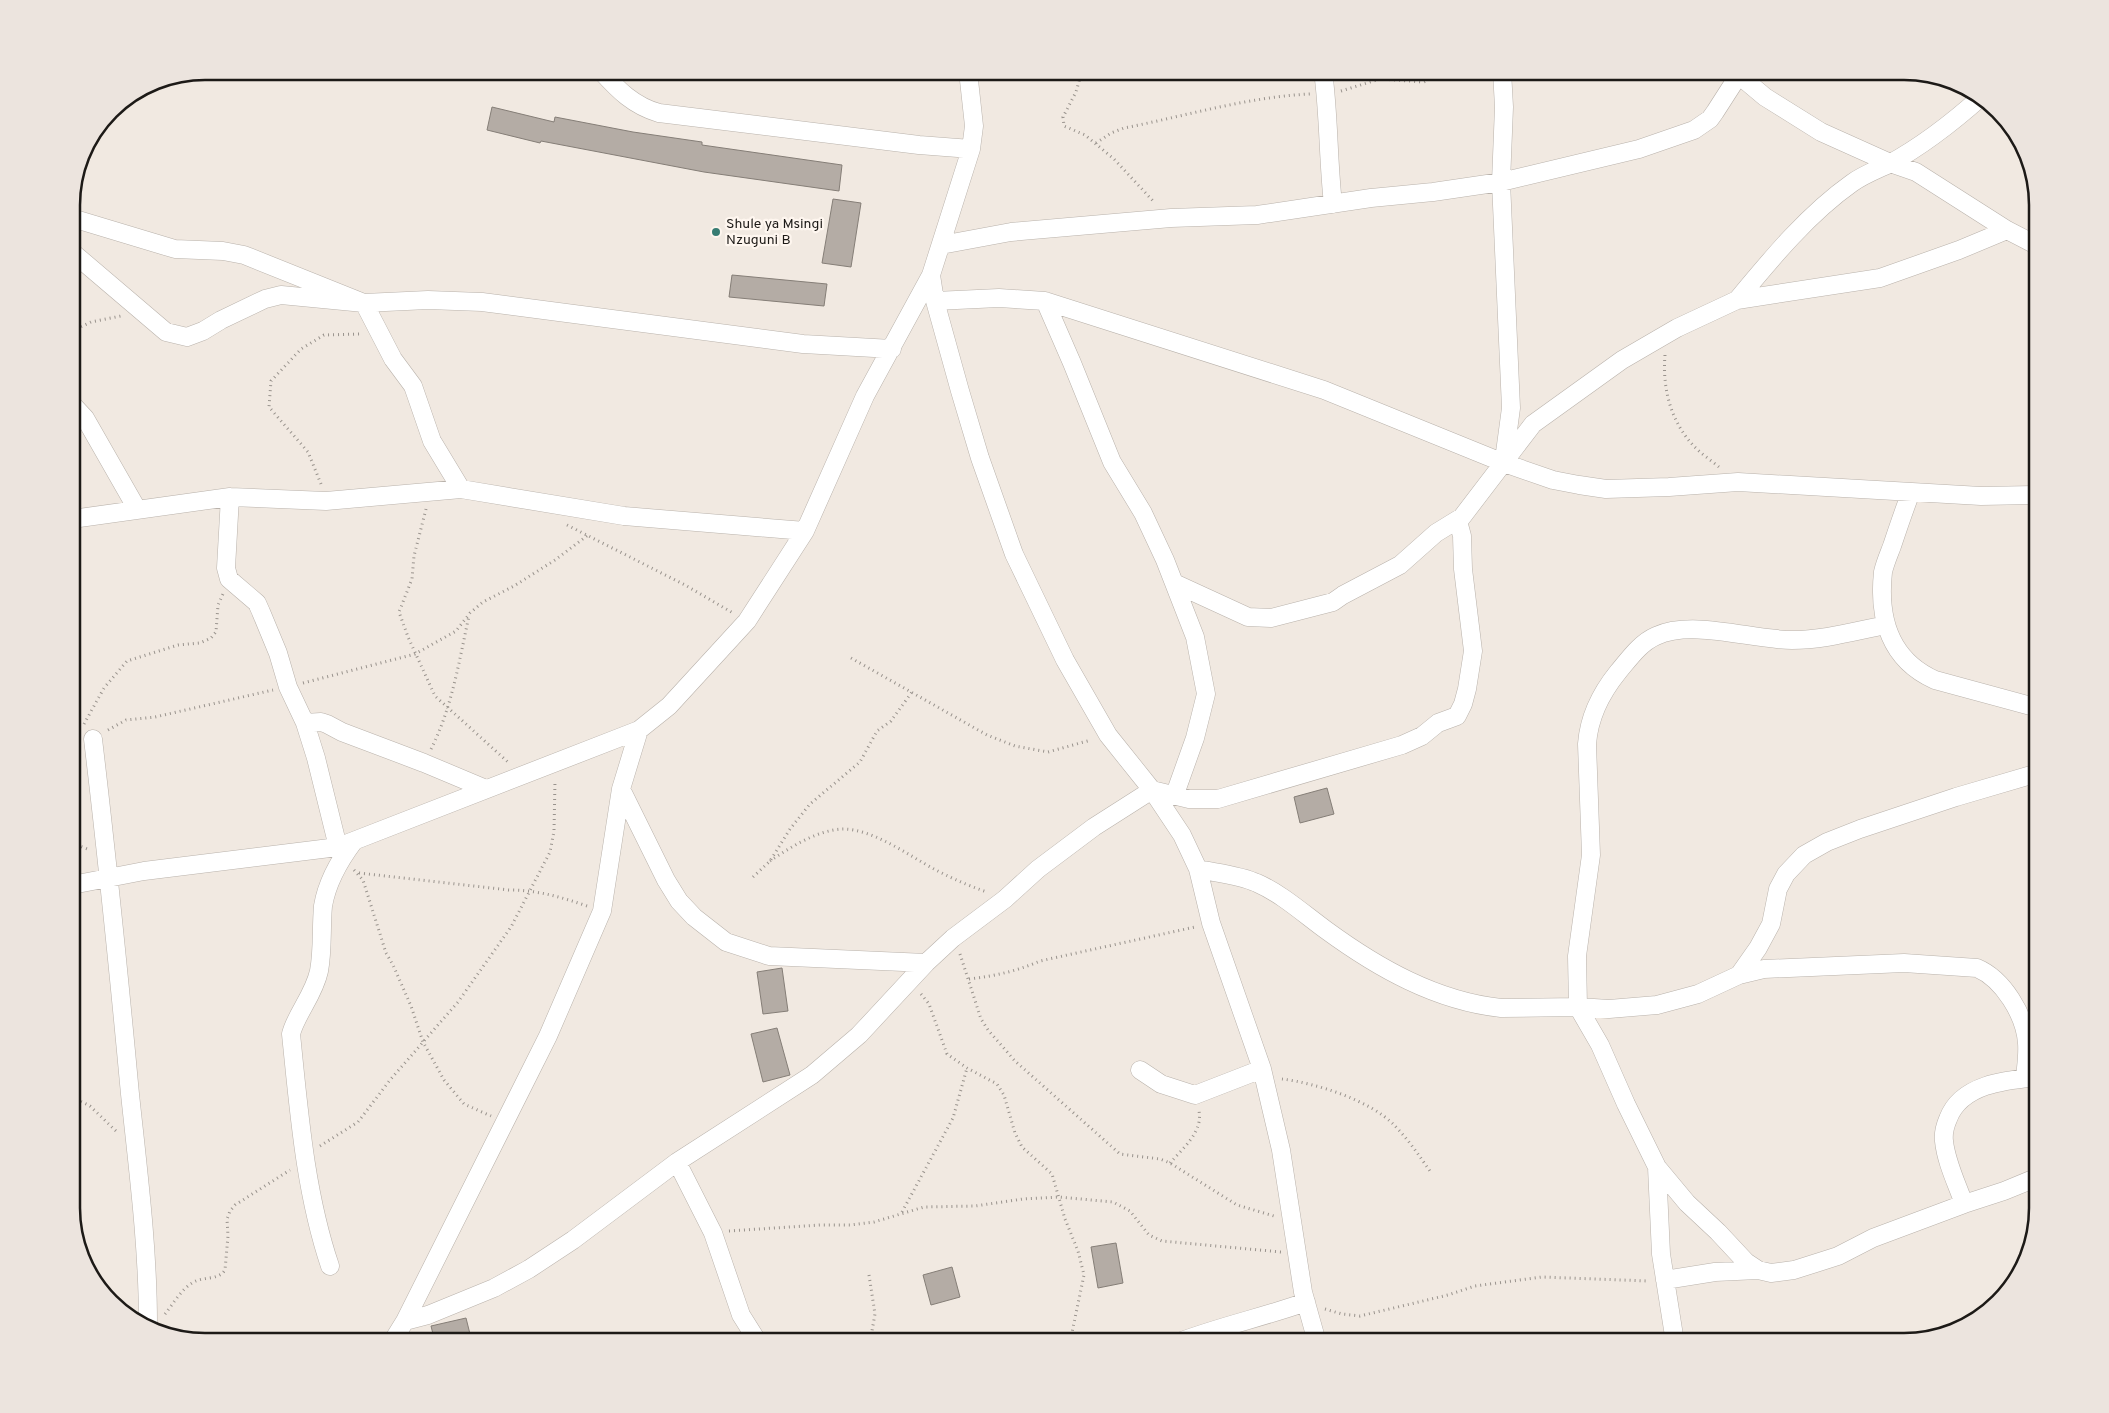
<svg xmlns="http://www.w3.org/2000/svg" width="2109" height="1413" viewBox="0 0 2109 1413" font-family="Overpass,sans-serif">
  <style>
    .building { fill: #b4aca5; stroke: #857e77 }
    .lines { fill: none; stroke-linecap: round; stroke-linejoin: round }
    .street-casing { stroke: #b9b2ab; stroke-width: 19 }
    .path { stroke: #99938d; stroke-width: 3; stroke-dasharray: 1 4; stroke-linecap: butt }
    .street { stroke: #fff; stroke-width: 18 }
    .poi-dot { fill: #377c72; stroke: #fef6ef; stroke-width: 2 }
    .labels { text-anchor: middle; dominant-baseline: central; stroke-width: 4.5; stroke-linejoin: round; paint-order: stroke }
    .poi-label { font-size: 14px; fill: #1d1a17; stroke: #fef6ef; text-anchor: start }
    .rim { fill: none; stroke: #1d1a17; stroke-width: 2.5 }
  </style>
  <rect width="100%" height="100%" fill="#f1e9e1"/>
  <path class="building" d="M492,107l62,15 1,-5 78,15 69,10v3l140,20 -3,26 -135,-19 -163,-31 -1,2 -53,-13z
    M833,199l28,4 -10,64 -29,-4z
    M732,275l95,9 -3,22 -95,-9z
    M1327,788l7,26 -34,9 -6,-26z
    M782,968l6,43 -25,3 -6,-42z
    M777,1028l13,47 -27,7 -12,-48z
    M1116,1243l7,40 -25,5 -7,-41z
    M952,1267l8,30 -29,8 -8,-30z
    M466,1318l4,16 -35,8 -4,-16z"/>
  <g class="lines">
    <defs>
      <path id="street" d="M601,71c17,19 33,35 58,42l260,32 52,4
        M1323,71c6,44 5,89 10,133
        M1502,71l2,36 -3,75 10,226 -7,52
        M1734,71l31,26 56,35 69,31 26,9 91,58 31,16
        M72,218l103,31 48,2 21,4 120,48 64,-3 54,2 321,42 89,5
        M941,245l70,-13 160,-14 86,-3 114,-17 62,-6 68,-10 138,-33 55,-19 16,-11 5,-7 18,-28 5,-13
        M72,252l94,80 21,5 16,-6 18,-11 44,-21 16,-4 83,8 29,56 20,27 19,55 29,48
        M931,275l4,26 25,90 20,67 34,96 51,106 43,75 44,55 30,45 16,34 13,54 51,146 19,81 22,142 14,50
        M1737,300c34,-41 71,-86 115,-117 11,-8 24,-13 37,-19 33,-18 64,-42 92,-67
        M935,301l64,-3 46,3 279,89 180,73 49,17 26,5 27,4 63,-2 69,-5 243,14 57,-1
        M1045,301l27,62 40,99 31,51 22,47 30,77 11,57 -11,44 -20,56
        M72,404l13,14 52,91
        M1911,492c-7,18 -13,36 -19,54 -3,8 -7,17 -9,26 -5,46 7,88 52,108l103,28
        M230,497l-4,71 3,11 28,24 4,9 17,41 10,34 17,36 11,35 22,89
        M72,519l158,-22 96,4 135,-12 163,27 181,15
        M1174,583l74,34 23,1 62,-16 10,-7 57,-30 36,-32 26,-16 71,-93 89,-64 55,-32 60,-28 143,-22 79,-28 48,-20
        M305,723l16,-1 6,2 15,8 82,31 62,26
        M93,739c14,118 26,236 37,355 8,76 18,153 18,230
        M621,789l45,91 13,21 15,16 32,25 43,14 157,7
        M1198,869c19,4 42,6 59,14 25,11 47,31 69,47 52,38 110,71 175,78l77,-1 31,2 48,-4 41,-11 41,-19 25,-6 140,-6 73,5c26,11 48,47 50,75 1,11 -1,24 -2,35
        M72,885l72,-14 194,-24 301,-117 30,-24 78,-85 58,-90 60,-135 66,-121 40,-126 3,-23 -6,-55
        M1739,975l19,-27 13,-24 7,-35 8,-15 18,-19 23,-13 33,-13 96,-32 82,-24
        M1140,1070l21,14 34,11 67,-26
        M677,1162l36,71 28,82 17,27
        M1657,1167l30,36 31,29 28,30 12,8 13,3 23,-3 44,-14 35,-18 91,-34 40,-13 34,-14
        M1964,1204c-7,-20 -18,-42 -20,-63 -1,-8 1,-15 4,-22 13,-35 58,-39 90,-42
        M330,1266c-25,-74 -31,-154 -39,-232 5,-20 23,-39 28,-63 4,-21 2,-43 4,-65 4,-24 16,-45 31,-65
        M1665,1280l50,-8 43,-2
        M405,1321l23,-6 66,-27 35,-19 44,-29 104,-78 135,-87 47,-40 67,-72 27,-25 52,-39 33,-30 56,-42 58,-37 37,9h29l184,-54 20,-9 16,-13 19,-7 6,-12 4,-15 6,-38 -10,-82 -1,-33 -4,-15
        M392,1342l13,-21 143,-285 54,-125 19,-122 18,-59
        M1179,1342c42,-16 85,-25 127,-40
        M1675,1342l-14,-88 -4,-87 -31,-63 -26,-59 -22,-38 -1,-51 14,-101 -4,-111c2,-27 14,-51 31,-72 11,-13 22,-29 38,-36 37,-17 96,4 136,4 32,0 63,-9 94,-15"/>
    </defs>
    <use href="#street" class="street-casing"/>
    <path class="path" d="M1082,71l-6,21 -13,25 1,9 21,9 29,24 40,43
      M1341,91l39,-12 44,3 22,-11
      M1096,143l15,-10 13,-5c62,-12 123,-31 186,-34
      M72,331l19,-9 30,-6
      M1665,355c-3,36 7,72 35,97 6,5 13,10 19,15
      M321,484l-13,-32 -39,-45 2,-26 30,-32 23,-14 38,-1
      M426,509l-12,47 -2,23 -13,33 9,25 27,59 74,67
      M567,525l118,60 48,28
      M851,658l136,77 28,11 33,6 43,-12
      M303,683l112,-29 41,-23 14,-18 13,-11 31,-16 41,-26 33,-25
      M84,724l20,-36 23,-27 51,-16 22,-2 11,-5 5,-6 2,-27 5,-11
      M108,730l18,-10 29,-3 118,-27
      M431,749c21,-41 28,-88 38,-133
      M72,751l6,-4
      M72,843l18,7
      M770,861c21,-14 47,-31 73,-32 30,0 65,26 91,40 17,9 35,17 53,23
      M354,870l9,10 23,73 7,12 18,41 12,36 21,38 20,24 27,12
      M359,873l150,17c28,0 52,7 78,16
      M753,877l17,-16 20,-32 20,-25 50,-42 17,-31 14,-10 21,-29
      M960,954l21,65 7,11 27,31 105,93 40,5 10,4 67,42 37,11
      M969,979c26,-3 48,-8 71,-18l155,-34
      M921,994l8,10 18,50 20,14 30,16 7,11 11,38 7,14 30,27 13,45 13,32 6,24 -14,67
      M1282,1079c33,4 88,21 112,46 15,15 26,32 38,49
      M72,1097l18,9 26,25
      M320,1146l38,-24 32,-42 68,-78 53,-75 39,-75 4,-21 1,-50
      M1170,1163c13,-15 33,-31 29,-52
      M902,1212l51,-94 14,-50
      M729,1231l91,-6h30l24,-3 50,-15 51,-1 48,-7 36,-2 54,5 17,9 19,24 13,6 119,11
      M869,1275l6,39 -5,28
      M1325,1309l17,5 18,2 88,-21 27,-9 67,-9 106,4
      M165,1314c8,-10 16,-24 27,-31 10,-7 26,-2 33,-13l3,-34 -1,-17 3,-8 5,-6 55,-35"/>
    <use href="#street" class="street"/>
  </g>
  <circle class="poi-dot" cx="716" cy="232" r="5"/>
  <g class="labels">
    <g class="poi-label">
      <text x="726" y="224">Shule ya Msingi<tspan x="726" dy="16">Nzuguni B</tspan></text>
    </g>
  </g>
  <path d="M0 0H2109V1413H0ZM205 80H1904A125 125 0 0 1 2029 205V1208A125 125 0 0 1 1904 1333H205A125 125 0 0 1 80 1208V205A125 125 0 0 1 205 80Z" fill="#ece4de" fill-rule="evenodd"/>
  <path class="rim" d="M205 80H1904A125 125 0 0 1 2029 205V1208A125 125 0 0 1 1904 1333H205A125 125 0 0 1 80 1208V205A125 125 0 0 1 205 80Z"/>
</svg>
